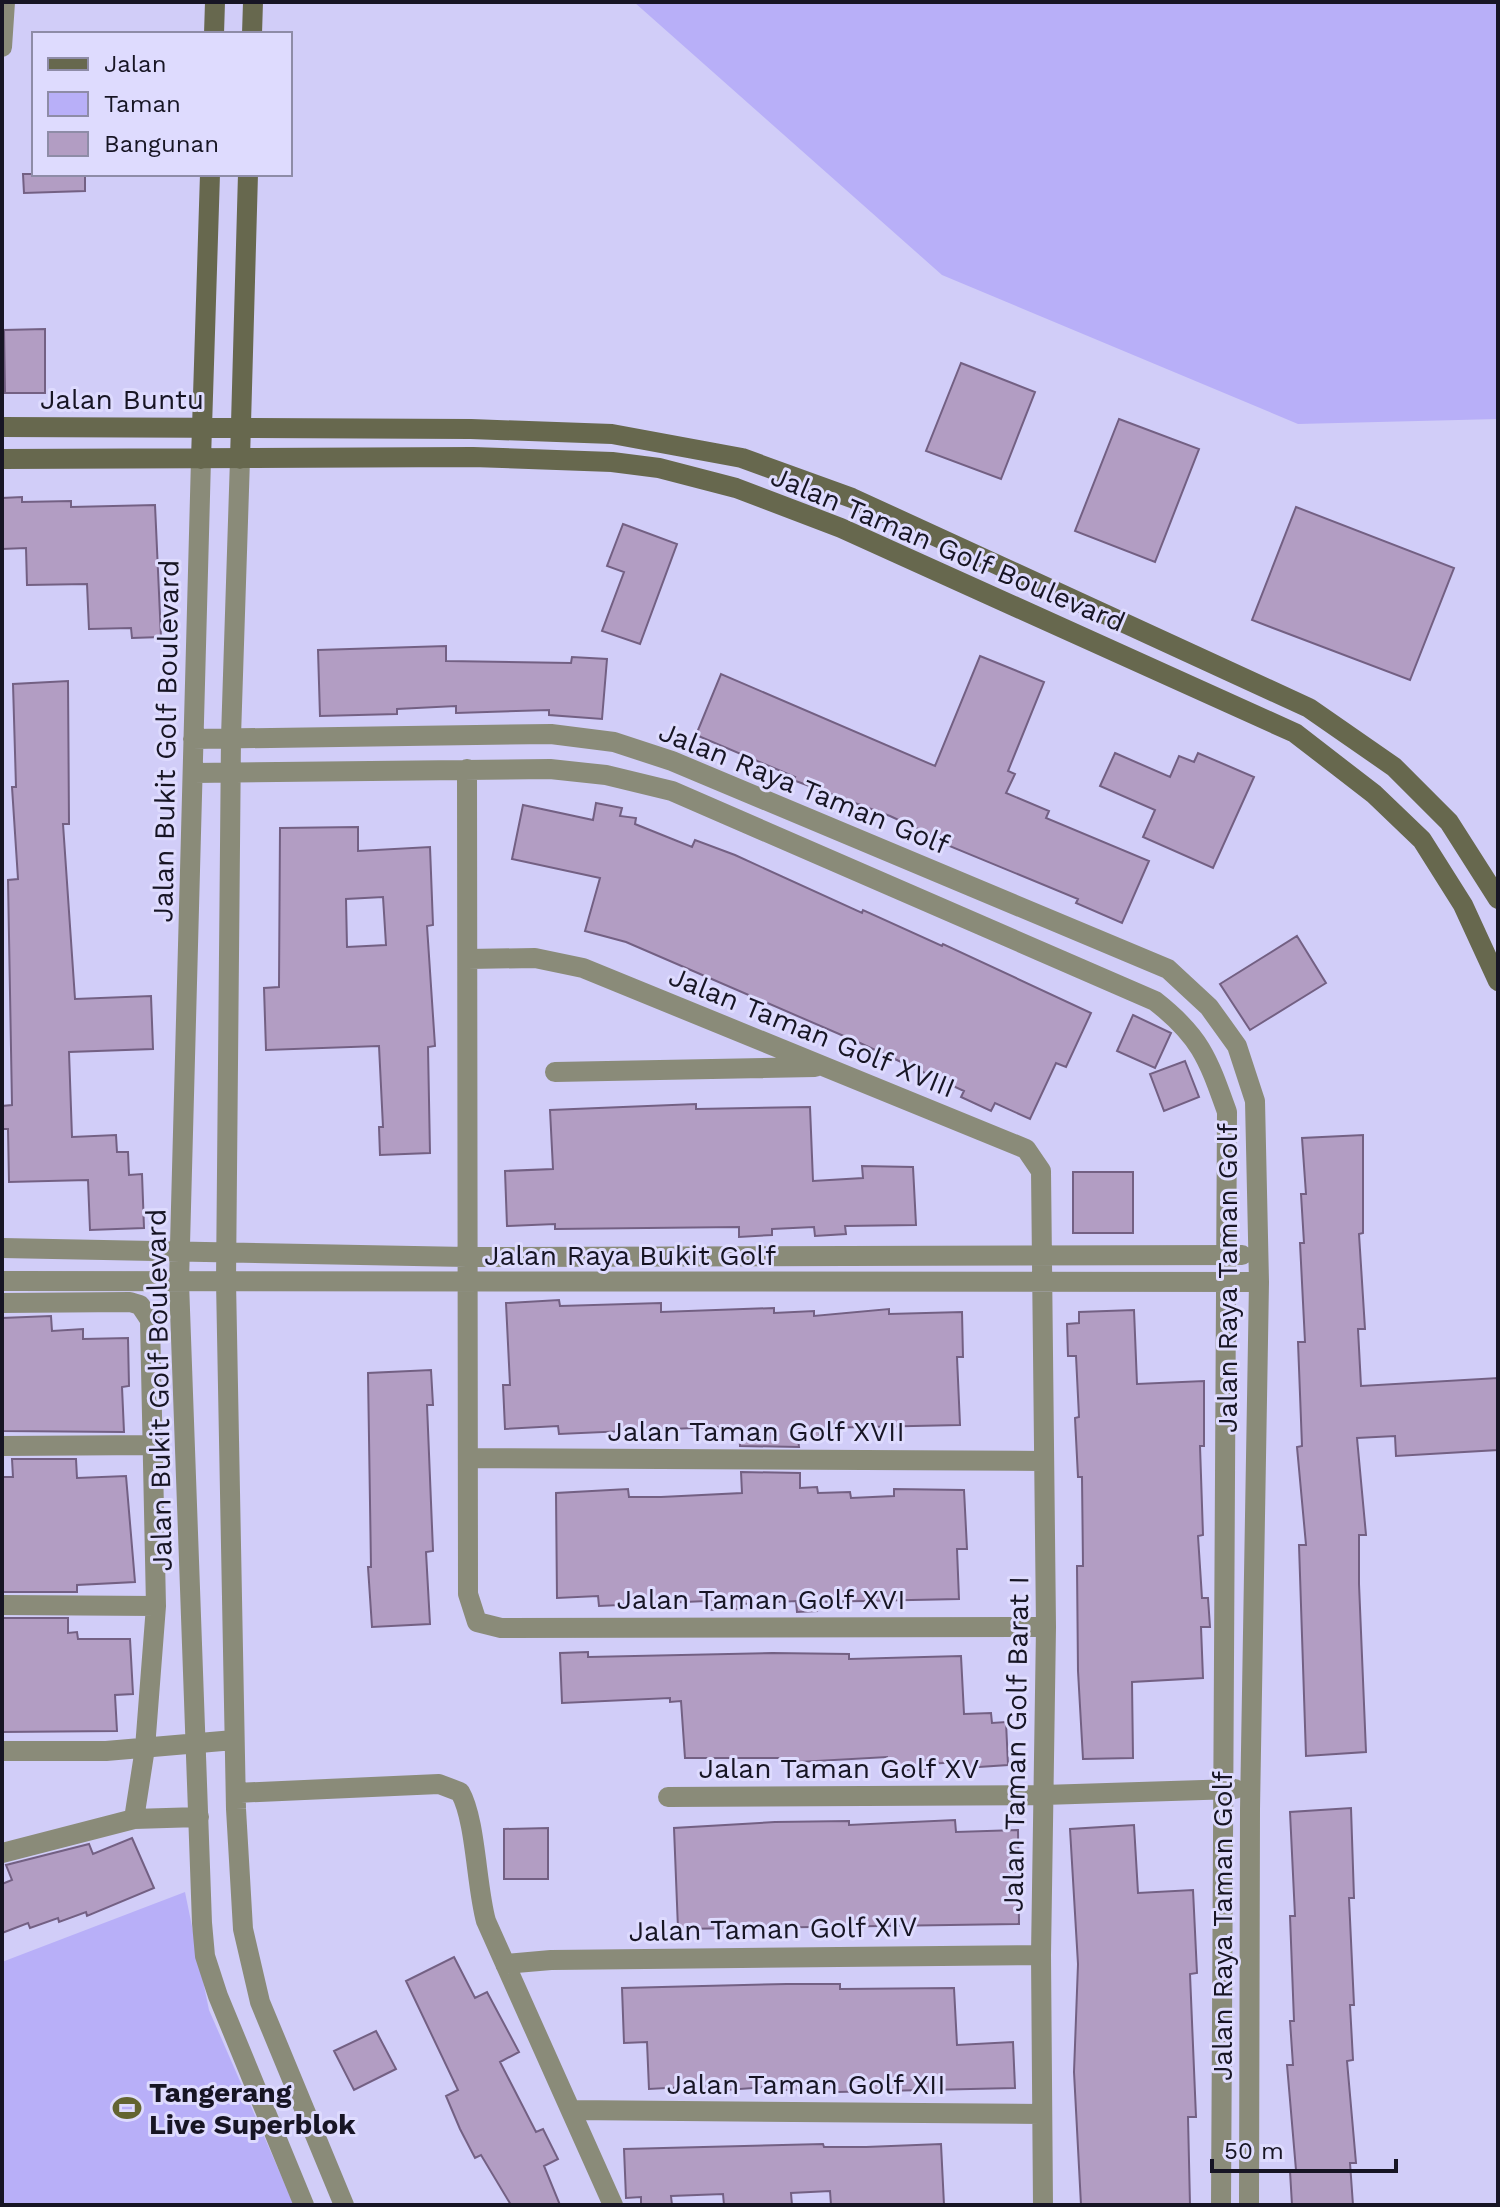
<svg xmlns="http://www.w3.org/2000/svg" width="1500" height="2207" viewBox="0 0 1500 2207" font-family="'Work Sans',sans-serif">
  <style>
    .green { fill: #b8aff8 }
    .building { fill: #b29dc3; stroke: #736083; stroke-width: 2; fill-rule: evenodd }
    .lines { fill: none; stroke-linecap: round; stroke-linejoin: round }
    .street { stroke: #8a8b79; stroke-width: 20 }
    .secondary { stroke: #67684e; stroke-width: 20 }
    .labels { text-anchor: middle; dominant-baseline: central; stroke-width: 6; stroke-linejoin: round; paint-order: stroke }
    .street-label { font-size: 28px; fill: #171524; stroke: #dedbfe }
    .poi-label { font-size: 28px; font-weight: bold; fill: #171524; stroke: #dedbfe; text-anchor: start }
  </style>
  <rect width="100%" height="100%" fill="#d1cdf8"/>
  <path class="green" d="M634,2h864v417l-200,5 -356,-149z
    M185,1892l24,118 85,195h-292v-243z"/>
  <path class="building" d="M23,174h62v17l-61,2z
    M45,329v64h-40l-1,-63z
    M961,363l74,29 -34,87 -75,-28z
    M1119,419l80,30 -44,113 -80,-31z
    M22,497v5l49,-1v6l84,-2 6,132 -29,1 -1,-10 -42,1 -2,-45 -60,1 -1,-37 -24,1v-51z
    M1296,507l158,61 -44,112 -158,-60z
    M623,524l54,20 -37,100 -38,-13 22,-59 -17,-6z
    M446,646v15l125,2 1,-6 35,2 -5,60 -53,-4v-5l-93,3v-7l-59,3v5l-77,2 -2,-66z
    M980,656l64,26 -36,89 7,3 -9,19 43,18 -3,7 103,43 -27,62 -46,-20 2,-4 -148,-61 1,-3 -41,-19 -97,-36 2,-3 -99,-42 25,-61 214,92z
    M68,681l1,143h-6l12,175 76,-3 2,53 -84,3 3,85 44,-2 1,17h11l1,23 13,-1 2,54 -54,2 -2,-50 -79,2 -1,-53h-6v-23l10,-1 -4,-225 10,-1 -6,-92h4l-3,-103z
    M1115,753l55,24 9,-21 15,6 4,-9 56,24 -41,91 -70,-31 12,-27 -55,-24z
    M596,803l26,5 -2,8 16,2 -1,6 57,23 3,-7 40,15 127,58 1,-3 79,36 1,-2 148,69 -25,54 -10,-4 -26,56 -35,-16 -4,8 -30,-14 3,-6 -104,-48 -234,-101 -41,-11 15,-53 -88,-19 11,-54 70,15z
    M358,827v24l72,-4 3,78 -6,1 8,120 -7,1 2,106 -50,2 -1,-28h4l-4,-81 -113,4 -2,-62 15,-1 1,-159zM383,897l3,48 -39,2 -1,-48z
    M1297,936l29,47 -76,47 -30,-46z
    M1133,1015l38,18 -16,35 -38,-17z
    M1185,1061l14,36 -35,14 -14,-37z
    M696,1104v5l114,-2 3,74 50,-3 -1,-12 51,1 3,58 -71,1 1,8 -31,2 -1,-9 -42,2v6l-33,2v-10l-184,2v-5l-48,2 -2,-55 48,-2 -3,-59z
    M1363,1135v98l-4,1 6,95h-7l3,57 137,-8v72l-102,6 -1,-20 -38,2 9,97h-7v49l7,168 -60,4 -7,-211h7l-9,-98 5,-1 -4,-104h7l-5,-99h4l-3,-49h5l-4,-56z
    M1073,1172h60v61h-60z
    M559,1300l1,6 101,-3v9l113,-4v5l40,-2v5l75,-7v5l73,-2 1,45h-6l3,68 -141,3v9l-21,1 1,9 -59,-1 -1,-20 -180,8 -1,-8 -53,3 -2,-44h7l-4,-82z
    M1134,1310l3,74 67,-3v65h-4l3,89 -5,1 4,62h6l2,29h-9l2,51 -71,4 1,76 -50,1 -5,-88 -1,-105h6l-1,-89h-4l-3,-59 4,-1 -3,-61h-8l-1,-32 12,-1v-11z
    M51,1316l1,15 31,-2v10l45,-1 1,48 -7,1 2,45 -122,-1v-113z
    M431,1370l2,35h-6l6,146 -7,1 4,72 -58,3 -4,-60h3l-3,-194z
    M12,1459h64l1,19 49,-2 9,106 -58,3v7h-75v-115h11z
    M741,1472l59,1v15l17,-1 1,6 32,-1 1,6 43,-2v-7l70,1 3,59h-10l2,50 -143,3 1,9 -20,1 -1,-11 -53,3v5l-37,1v-9l-107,5 -1,-10 -41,2 -1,-105 72,-4 1,8h32l81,-4z
    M3,1618h65v15l9,-1 1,7h52l3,55 -18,1 2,36 -115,1z
    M588,1652v5l184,-4 77,1v5l112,-3 3,58 27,-1 1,10 14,-1 2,43 -44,3 -1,-6 -38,2 1,5 -38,2 -1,-14 -106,6v-5h-96l-4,-57 -11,1v-4l-108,5 -2,-50z
    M1351,1808l3,90h-5l5,107h-4l3,55 -6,1 9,102h-6l3,42h-61l-2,-34 6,-1 -9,-105h6l-3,-44h4l-4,-105h5l-5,-104z
    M955,1820l1,12 62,-2 1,94 -341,5 -4,-101 101,-6 74,-1v4z
    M1134,1825l4,68 55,-3 4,83 -7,1 6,143h-8l2,88h-109l-7,-133 4,-108 -8,-135z
    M548,1828v51h-44v-50z
    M132,1838l22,50 -67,28 -1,-4 -27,10 -1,-4 -28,10 -2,-5 -26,10v-49l10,-4 -6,-15 83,-21 4,10z
    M454,1957l21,41 12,-6 32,60 -19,10 36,70 7,-3 15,30 -14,7 16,39h-49l-30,-50 -6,3 -15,-29 -14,-33 12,-6 -52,-109z
    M787,1984h53v5l114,-1 3,57 56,-3 2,46 -178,4v-5l-70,4v-4l-83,6v-6l-35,2 -2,-47 -23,1 -2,-55z
    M376,2031l20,38 -42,21 -20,-39z
    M823,2144l1,3h42l75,-3 3,61h-113l-1,-14 -39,2 1,12h-68l-1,-11 -52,2 1,9h-31v-8l-15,1 -2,-49z"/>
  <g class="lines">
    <path class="street" d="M2,47l3,-45
      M201,459l-22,823 23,641 3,33 13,40 86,209
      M240,459l-9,278 -5,544 10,528 7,120 17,73 84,203
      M193,739l358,-5 63,8 58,19 496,208 41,38 28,39 18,55 4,181 -9,527 -1,396
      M467,769l1,825 9,28 24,6 545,-1
      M194,773l356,-4 56,6 66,16 483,210c46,36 53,58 72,111l-6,1093
      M468,959l67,-1 48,10 443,181 15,22 5,456 -5,328 2,250
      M555,1072l260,-5
      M2,1248l465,9 775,-2
      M2,1281l1257,1
      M2,1303l128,-1 10,3 10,15 6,286 -11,142 -11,71
      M2,1446l152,-1
      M468,1458l576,3
      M2,1605l154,1
      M2,1751h104l128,-11
      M236,1793l203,-9 21,8c16,28 16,93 26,129l127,284
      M668,1797l375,-2 192,-6
      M2,1853l132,-34 65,-2
      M505,1964l46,-4 490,-5
      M571,2110l470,4"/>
    <path class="secondary" d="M214,34l1,-32
      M252,34l1,-32
      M2,427l469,2 141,5 130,24 110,40 457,210 85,59 55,55 49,77
      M2,459l471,-2 139,5 47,6 77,20 105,40 454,205 79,61 48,46 41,65 35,76
      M201,459l9,-285
      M240,459l8,-285"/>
  </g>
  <defs>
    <symbol id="stadium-bare" viewBox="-9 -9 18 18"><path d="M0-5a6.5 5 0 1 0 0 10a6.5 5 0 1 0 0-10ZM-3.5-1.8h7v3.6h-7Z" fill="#636431" stroke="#dedbfe" stroke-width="2.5" paint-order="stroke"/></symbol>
  </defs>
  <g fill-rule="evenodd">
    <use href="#stadium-bare" x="107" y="2088" width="40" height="40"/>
  </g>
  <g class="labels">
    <g class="street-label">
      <text x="122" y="399">Jalan Buntu</text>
      <text transform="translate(948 549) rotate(23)">Jalan Taman Golf Boulevard</text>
      <text transform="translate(166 741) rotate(-89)">Jalan Bukit Golf Boulevard</text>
      <text transform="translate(804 788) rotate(22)">Jalan Raya Taman Golf</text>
      <text transform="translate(812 1032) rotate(22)">Jalan Taman Golf XVIII</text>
      <text x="630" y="1255">Jalan Raya Bukit Golf</text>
      <text transform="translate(1227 1278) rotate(-90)">Jalan Raya Taman Golf</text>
      <text transform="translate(159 1390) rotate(-91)">Jalan Bukit Golf Boulevard</text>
      <text x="756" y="1431">Jalan Taman Golf XVII</text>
      <text x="761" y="1599">Jalan Taman Golf XVI</text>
      <text transform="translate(1016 1744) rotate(-89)">Jalan Taman Golf Barat I</text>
      <text x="839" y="1768">Jalan Taman Golf XV</text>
      <text transform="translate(1222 1926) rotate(-90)">Jalan Raya Taman Golf</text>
      <text transform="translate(773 1929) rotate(-1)">Jalan Taman Golf XIV</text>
      <text x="806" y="2084">Jalan Taman Golf XII</text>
    </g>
    <g class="poi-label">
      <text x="149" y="2092">Tangerang<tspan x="149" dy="32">Live Superblok</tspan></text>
    </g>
  </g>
  <rect width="1500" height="2207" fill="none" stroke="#171524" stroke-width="8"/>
  <rect x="32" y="32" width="260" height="144" fill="#dedbfe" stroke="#8e8ca7" stroke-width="2"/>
  <rect x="48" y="58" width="40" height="12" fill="#67684e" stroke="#8e8ca7" stroke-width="2"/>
  <text x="104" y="72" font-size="24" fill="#171524">Jalan</text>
  <rect x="48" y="92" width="40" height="24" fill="#b8aff8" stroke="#8e8ca7" stroke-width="2"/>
  <text x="104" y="112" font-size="24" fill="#171524">Taman</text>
  <rect x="48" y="132" width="40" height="24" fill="#b29dc3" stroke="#8e8ca7" stroke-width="2"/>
  <text x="104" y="152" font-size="24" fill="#171524">Bangunan</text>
  <path d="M1212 2159v12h184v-12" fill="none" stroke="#171524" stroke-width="4"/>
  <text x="1224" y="2159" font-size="24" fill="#171524" stroke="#dedbfe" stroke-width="6" paint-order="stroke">50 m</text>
</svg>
